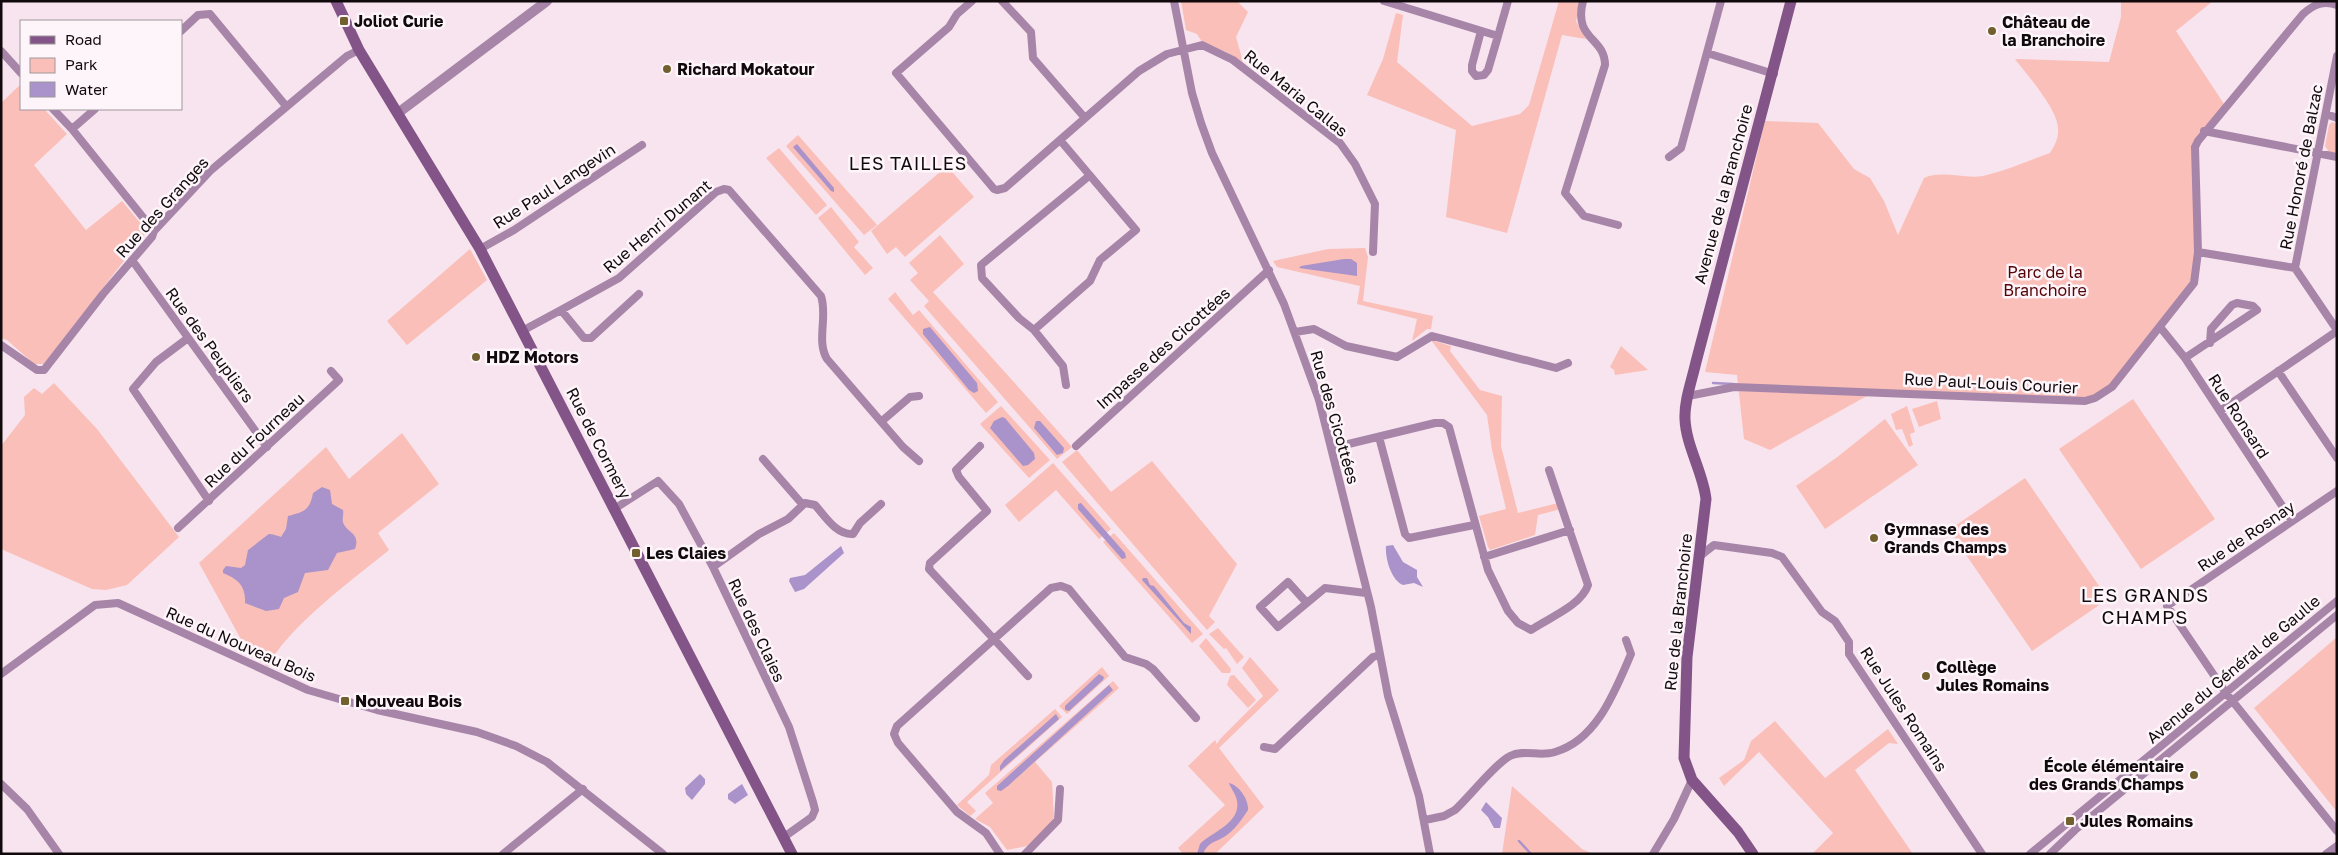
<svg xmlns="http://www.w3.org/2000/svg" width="2338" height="855" viewBox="0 0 2338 855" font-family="'Golos Text',sans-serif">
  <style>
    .green { fill: #fabfb8 }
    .water { fill: #a993ca }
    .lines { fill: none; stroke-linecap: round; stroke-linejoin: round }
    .stream { stroke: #a993ca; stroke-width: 2.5 }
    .minor { stroke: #a685a9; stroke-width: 8 }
    .tertiary { stroke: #a685a9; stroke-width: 10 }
    .secondary { stroke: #835488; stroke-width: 11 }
    .poi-dot { fill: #725f2e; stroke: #fdf5f9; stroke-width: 2 }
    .labels { text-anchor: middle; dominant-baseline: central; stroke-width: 5; stroke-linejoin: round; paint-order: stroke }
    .poi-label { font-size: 16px; font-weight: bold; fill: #100a0d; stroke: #fdf5f9; text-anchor: start }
    .street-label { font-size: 16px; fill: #100a0d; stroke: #fdf5f9 }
    .park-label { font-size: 16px; fill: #540307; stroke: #fdf5f9 }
    .neighbourhood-label { font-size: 18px; letter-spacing: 1px; fill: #100a0d; stroke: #fdf5f9 }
    .quarter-label { font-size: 19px; letter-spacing: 1px; fill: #100a0d; stroke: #fdf5f9 }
  </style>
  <rect width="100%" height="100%" fill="#f8e4ee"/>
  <path class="green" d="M1181,1h56l11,11 -12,25 7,25 -17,-10 -24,-10 -5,-8 -11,-4z
    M1559,1h22l-5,20 10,18 -24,-4 -55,198 -61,-16 10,-87 -89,-35 16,-36 13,-46 7,2 -6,47 75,64 48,-12 9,-9z
    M2121,1h92l-37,30 50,76 -28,34v111l-4,31 -82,104 -17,11 -221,-6 -104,58 -26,-11 -7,-64 -32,-3 60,-251 53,2 36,46 16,9 14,23 14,34 26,-57c18,-8 39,1 59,-2 23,-5 45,-15 67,-23 5,-8 9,-15 8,-25 -1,-20 -31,-53 -43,-69l94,3 12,-45z
    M21,84v25h23l23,25 -33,31 52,65 36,-29 25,30 -103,133h-10l-27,-24 -6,-2v-235z
    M2332,122l5,2v29l-8,-1 -4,-6 4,-21z
    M798,135l79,90 -13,10 -78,-89z
    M779,148l48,57 -11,10 -50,-57z
    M947,166l27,31 -69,60 -9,-10 -9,7 -16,-23z
    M831,207l28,35 -5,5 19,21 -8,7 -47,-57z
    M940,235l24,29 -31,28 139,155 -15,12 -133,-153 5,-5 -19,-21 8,-7 -9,-10z
    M1365,248l3,9 -5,44 70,15 -2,13h-4l-15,12 5,-22 -60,-15 3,-18 -83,-19 -4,-6 55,-12z
    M470,249l17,31 -80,65 -20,-24z
    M895,292l18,23 6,-5 79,92 -12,11 -98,-114z
    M1431,340l20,6 -1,5 30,39 22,6 -1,50 17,67 40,-10 3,6 -23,6 -3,20 -45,15 -2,-3 -9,-31 27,-7 -14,-59 -5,-35z
    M1621,346l27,24 -33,5 -1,-5 -4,-3z
    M54,383l43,46 82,108 -52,48 -21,5 -14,-1 -91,-40v-103l24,-31 -1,-18 10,-9 8,6z
    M2133,399l82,120 -74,50 -82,-120z
    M1937,401l4,18 -22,8 -7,-18z
    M1001,406l49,54 -21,18 -49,-54z
    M1907,406l8,26 -5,2 3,11 -4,2 -7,-18 -6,1 -5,-16z
    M1885,419l33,46 -93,64 -29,-43 40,-28z
    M402,433l37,51 -61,49 11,17c-34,28 -103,78 -121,117l-20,-18v3l-49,-89 127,-116 23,32z
    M1077,450l34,42 41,-31 85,103 -28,52 6,6 -8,8 -145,-168z
    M1053,463l58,66 -12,10 -43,-49 -37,32 -14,-17z
    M2025,478l83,121 -76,52 -83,-121z
    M1114,533l89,101 -11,9 -89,-101z
    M1218,628l26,29 -7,7 -11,-16 -2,1 -15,-15z
    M2337,637v175l-83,-104z
    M1206,638l25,31 -1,4h-8l-23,-27z
    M1250,657l29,33 -60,58 45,59 -49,47h-32l-5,-6 47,-43 -37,-39 27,-26 2,4 3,-5 43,-43 -21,-28z
    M1102,667l7,9 -42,38 -8,-8z
    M1234,675l22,25 -8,8 -21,-23 3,-9z
    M1113,681l6,7 -84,74 17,20 2,36 -8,12 -19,16 -20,4 -17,-23 -15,-8 18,-16 -8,-10z
    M1055,709l7,8 -95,85 9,9 -6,5 -13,-11 32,-30 2,-10z
    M1775,721l50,57 63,-49 10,15 -9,-1 -34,27 58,84h-101l21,-21 -74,-81 -35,34 -5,-8 25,-18 7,-19z
    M1512,786l70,63 11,5h-91z"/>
  <path class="water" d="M797,144l37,44v4l-3,-1 -38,-44z
    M1344,259h7l6,4v13l-58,-8 2,-2z
    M930,327l47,56 1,8 -4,2 -5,-3 -46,-56v-5z
    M1002,417l3,1 29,35 1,6 -7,6 -5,1 -33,-38 4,-7z
    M1036,421h4l24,27 -1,5 -6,2 -23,-27z
    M322,487l8,3 2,14 11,6c1,4 -1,8 0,12 3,11 18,10 12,27l-18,4 -9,17 -23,3 -7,19 -14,6 -5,11 -13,2 -21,-8c1,-17 -7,-24 -22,-30v-3l3,-4 15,2 4,-3 3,-15c3,-2 19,-15 21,-16 4,0 9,2 12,3l5,-8 2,-13c16,-4 22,-6 25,-23z
    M1081,503l44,50 1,5 -4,1 -44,-50v-5z
    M1393,545l10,17 14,8v7l6,10 -9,-4 -11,2c-12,-5 -18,-27 -17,-39z
    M841,546l3,7 -40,36 -9,3 -6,-11 1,-3 15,-3z
    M1143,578h4l3,7 4,1 30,37 7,4v7l-49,-54z
    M1099,674l5,3 -1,3 -34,31 -4,-1v-4z
    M1109,685l4,5 -105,96 -7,5 -4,-1v-4z
    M1056,714l3,5 -59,52v-5l4,-6z
    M700,774l5,5v5l-13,16 -6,-6 -1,-6z
    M1229,783c10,2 20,17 19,27 -6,9 -14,21 -24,27 -10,6 -16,5 -21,17h-6l3,-10c12,-12 41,-21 37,-43 -1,-7 -6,-12 -8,-18z
    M742,784l6,11 -13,9 -7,-5v-5z
    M1486,802l16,16 -2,10h-6l-6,-11 -7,-7z"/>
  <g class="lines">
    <path class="stream" d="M1713,383l20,1
      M1519,841l12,13"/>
    <path class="minor" d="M972,1l-15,13 -8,13 -53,46 98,116 3,1 8,-2 134,-117 28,-17 35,-9 31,15 107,83 15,21 20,40 -2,48
      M1002,1l29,31 2,26 52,60
      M1174,1l18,92 9,30 11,30 72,151 35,96 52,207 17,89 31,100 11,58
      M1384,1l114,35 10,-35
      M1583,1c-10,39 22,36 22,64l-40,128 19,23 34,9
      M181,31l17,-16 12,-1 76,92
      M1481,31l-9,34v6l4,5 8,-1 4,-5 10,-34
      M1,51l20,22
      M1707,53l67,21
      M2337,56l-42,212 42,62
      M53,109l19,20
      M95,109l-23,20 82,102
      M2326,114l11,4
      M2204,131l133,26
      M1060,140l76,90 -36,30 -10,21 -56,49 -15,-12 -37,-40 -1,-13 108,-89
      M1669,157l12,-9 40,-147
      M480,249l34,-19 128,-85
      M2198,252l97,16
      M132,260l135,187
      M561,310l58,-32 97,-86 8,-3 5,1 92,106c7,20 -5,45 6,63l76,88 16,14
      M2160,327l25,31 107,163
      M1034,330l29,36 3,19
      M522,331l39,-21 23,28h7l48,-44
      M1295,332l19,-3 32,17 51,11 35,-21 124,32 12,-5
      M188,338l-32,24 -23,27 76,112
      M1,345l36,25h7l59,-76 49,-57 2,-6 56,-60 137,-115 12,-6
      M2185,358l72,-48 -4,-4 -16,-3 -5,2 -21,24 -1,14
      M2278,371l59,87
      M1688,396l46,-9 351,14 10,-3 17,-11 82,-104 4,-31 -3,-105 3,-6 105,-127c10,-9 20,-14 34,-9
      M2220,411l117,-80
      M882,421l28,-24 9,-1
      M1379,437l26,97 4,4 65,-13
      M980,446l-24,24 3,7 28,34 -57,52 -1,6 99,107
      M1076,446l193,-176
      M1332,448l103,-25h8l6,4 39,143 20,41 10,12 13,7c17,-12 50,-24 57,-45l-39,-115
      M763,459l40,46
      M2337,491l-170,115 59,87 111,138
      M614,509l44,-28 21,23 34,63 76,160 24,75 2,8 -3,7 -28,20
      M178,528l161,-148 -8,-9
      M1700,556l14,-11 58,8 10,4 40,55 13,9 14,21v12l133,200
      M1484,557l86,-27
      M713,567l46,-33 29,-15 17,-16 10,2c10,11 21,30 38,29l7,-11 21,-19
      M1306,602l-18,-20 -28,25 18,20 47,-39 41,5
      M1,674l94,-69 23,-2 190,87 69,20 100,22 39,14 31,16 116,92
      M1264,747l11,2 98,-92 7,-2
      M1,784l26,25 32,45
      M1425,820l19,-4 11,-6c14,-13 41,-47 55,-54 14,-7 30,1 45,-4 42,-12 60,-61 76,-98l-5,-14
      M503,854l80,-65
      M1000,854l-14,-21 -29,-21 -59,-69 -4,-9 3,-8 154,-138 10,-2 8,3 56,68 21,7 7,5 43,49
      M1025,854l33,-34 2,-31
      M1653,854l21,-35 18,-39
      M2030,854l307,-253
      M2050,854l25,-24 262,-215
      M2326,854l11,-8"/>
    <path class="tertiary" d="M398,113l149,-112"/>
    <path class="secondary" d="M336,1l23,49 121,199 312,605
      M1753,854l-15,-22 -46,-52 -8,-22 3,-101 19,-158c-3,-27 -20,-53 -21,-80 -1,-18 7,-39 11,-57l95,-361"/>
  </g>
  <g class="poi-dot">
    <rect x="339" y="16" width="10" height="10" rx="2.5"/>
    <circle cx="1992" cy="31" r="5"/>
    <circle cx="667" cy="69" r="5"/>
    <circle cx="476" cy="357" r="5"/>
    <circle cx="1874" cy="538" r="5"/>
    <rect x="631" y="548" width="10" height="10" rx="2.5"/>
    <circle cx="1926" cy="676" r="5"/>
    <rect x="340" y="696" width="10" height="10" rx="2.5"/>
    <circle cx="2194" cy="775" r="5"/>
    <rect x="2065" y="816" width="10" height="10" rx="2.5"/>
  </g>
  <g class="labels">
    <g class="poi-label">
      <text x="354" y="21">Joliot Curie</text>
      <text x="2002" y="22">Château de<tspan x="2002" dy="18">la Branchoire</tspan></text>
      <text x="677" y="69">Richard Mokatour</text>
      <text x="486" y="357">HDZ Motors</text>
      <text x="1884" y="529">Gymnase des<tspan x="1884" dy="18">Grands Champs</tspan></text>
      <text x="646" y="553">Les Claies</text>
      <text x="1936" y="667">Collège<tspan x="1936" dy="18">Jules Romains</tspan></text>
      <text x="355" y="701">Nouveau Bois</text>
      <text x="2184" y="766" text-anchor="end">École élémentaire<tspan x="2184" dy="18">des Grands Champs</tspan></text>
      <text x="2080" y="821">Jules Romains</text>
    </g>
    <g class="street-label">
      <text transform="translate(1296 93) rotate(39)">Rue Maria Callas</text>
      <text transform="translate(2301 167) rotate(-79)">Rue Honoré de Balzac</text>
      <text transform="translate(554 186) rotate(-33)">Rue Paul Langevin</text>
      <text transform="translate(1723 194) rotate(-75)">Avenue de la Branchoire</text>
      <text transform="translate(162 207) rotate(-48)">Rue des Granges</text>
      <text transform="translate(657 226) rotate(-40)">Rue Henri Dunant</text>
      <text transform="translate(210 345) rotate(54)">Rue des Peupliers</text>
      <text transform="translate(1163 348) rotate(-42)">Impasse des Cicottées</text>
      <text transform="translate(1991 383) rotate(3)">Rue Paul-Louis Courier</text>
      <text transform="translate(2239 416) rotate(57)">Rue Ronsard</text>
      <text transform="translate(1335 417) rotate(74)">Rue des Cicottées</text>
      <text transform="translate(254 440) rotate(-43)">Rue du Fourneau</text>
      <text transform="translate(599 443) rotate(63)">Rue de Cormery</text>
      <text transform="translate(2246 536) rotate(-34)">Rue de Rosnay</text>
      <text transform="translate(1678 612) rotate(-84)">Rue de la Branchoire</text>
      <text transform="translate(757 630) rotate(65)">Rue des Claies</text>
      <text transform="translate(241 644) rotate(24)">Rue du Nouveau Bois</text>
      <text transform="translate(2233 669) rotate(-40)">Avenue du Général de Gaulle</text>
      <text transform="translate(1904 709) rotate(57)">Rue Jules Romains</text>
    </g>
    <g class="park-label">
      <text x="2045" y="272">Parc de la<tspan x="2045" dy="18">Branchoire</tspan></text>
    </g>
    <g class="neighbourhood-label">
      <text x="908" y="163">LES TAILLES</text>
    </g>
    <g class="quarter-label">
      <text x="2145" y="594">LES GRANDS<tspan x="2145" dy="22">CHAMPS</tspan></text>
    </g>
  </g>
  <rect width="2338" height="855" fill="none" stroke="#100a0d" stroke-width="5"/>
  <rect x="20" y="20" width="162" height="90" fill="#fdf5f9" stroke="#9e979b"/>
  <rect x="30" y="36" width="25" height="8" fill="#835488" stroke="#9e979b"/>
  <text x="65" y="45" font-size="15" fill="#100a0d">Road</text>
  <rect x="30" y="58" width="25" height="15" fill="#fabfb8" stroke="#9e979b"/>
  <text x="65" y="70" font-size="15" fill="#100a0d">Park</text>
  <rect x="30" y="82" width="25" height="15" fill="#a993ca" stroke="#9e979b"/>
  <text x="65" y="95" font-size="15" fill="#100a0d">Water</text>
</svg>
